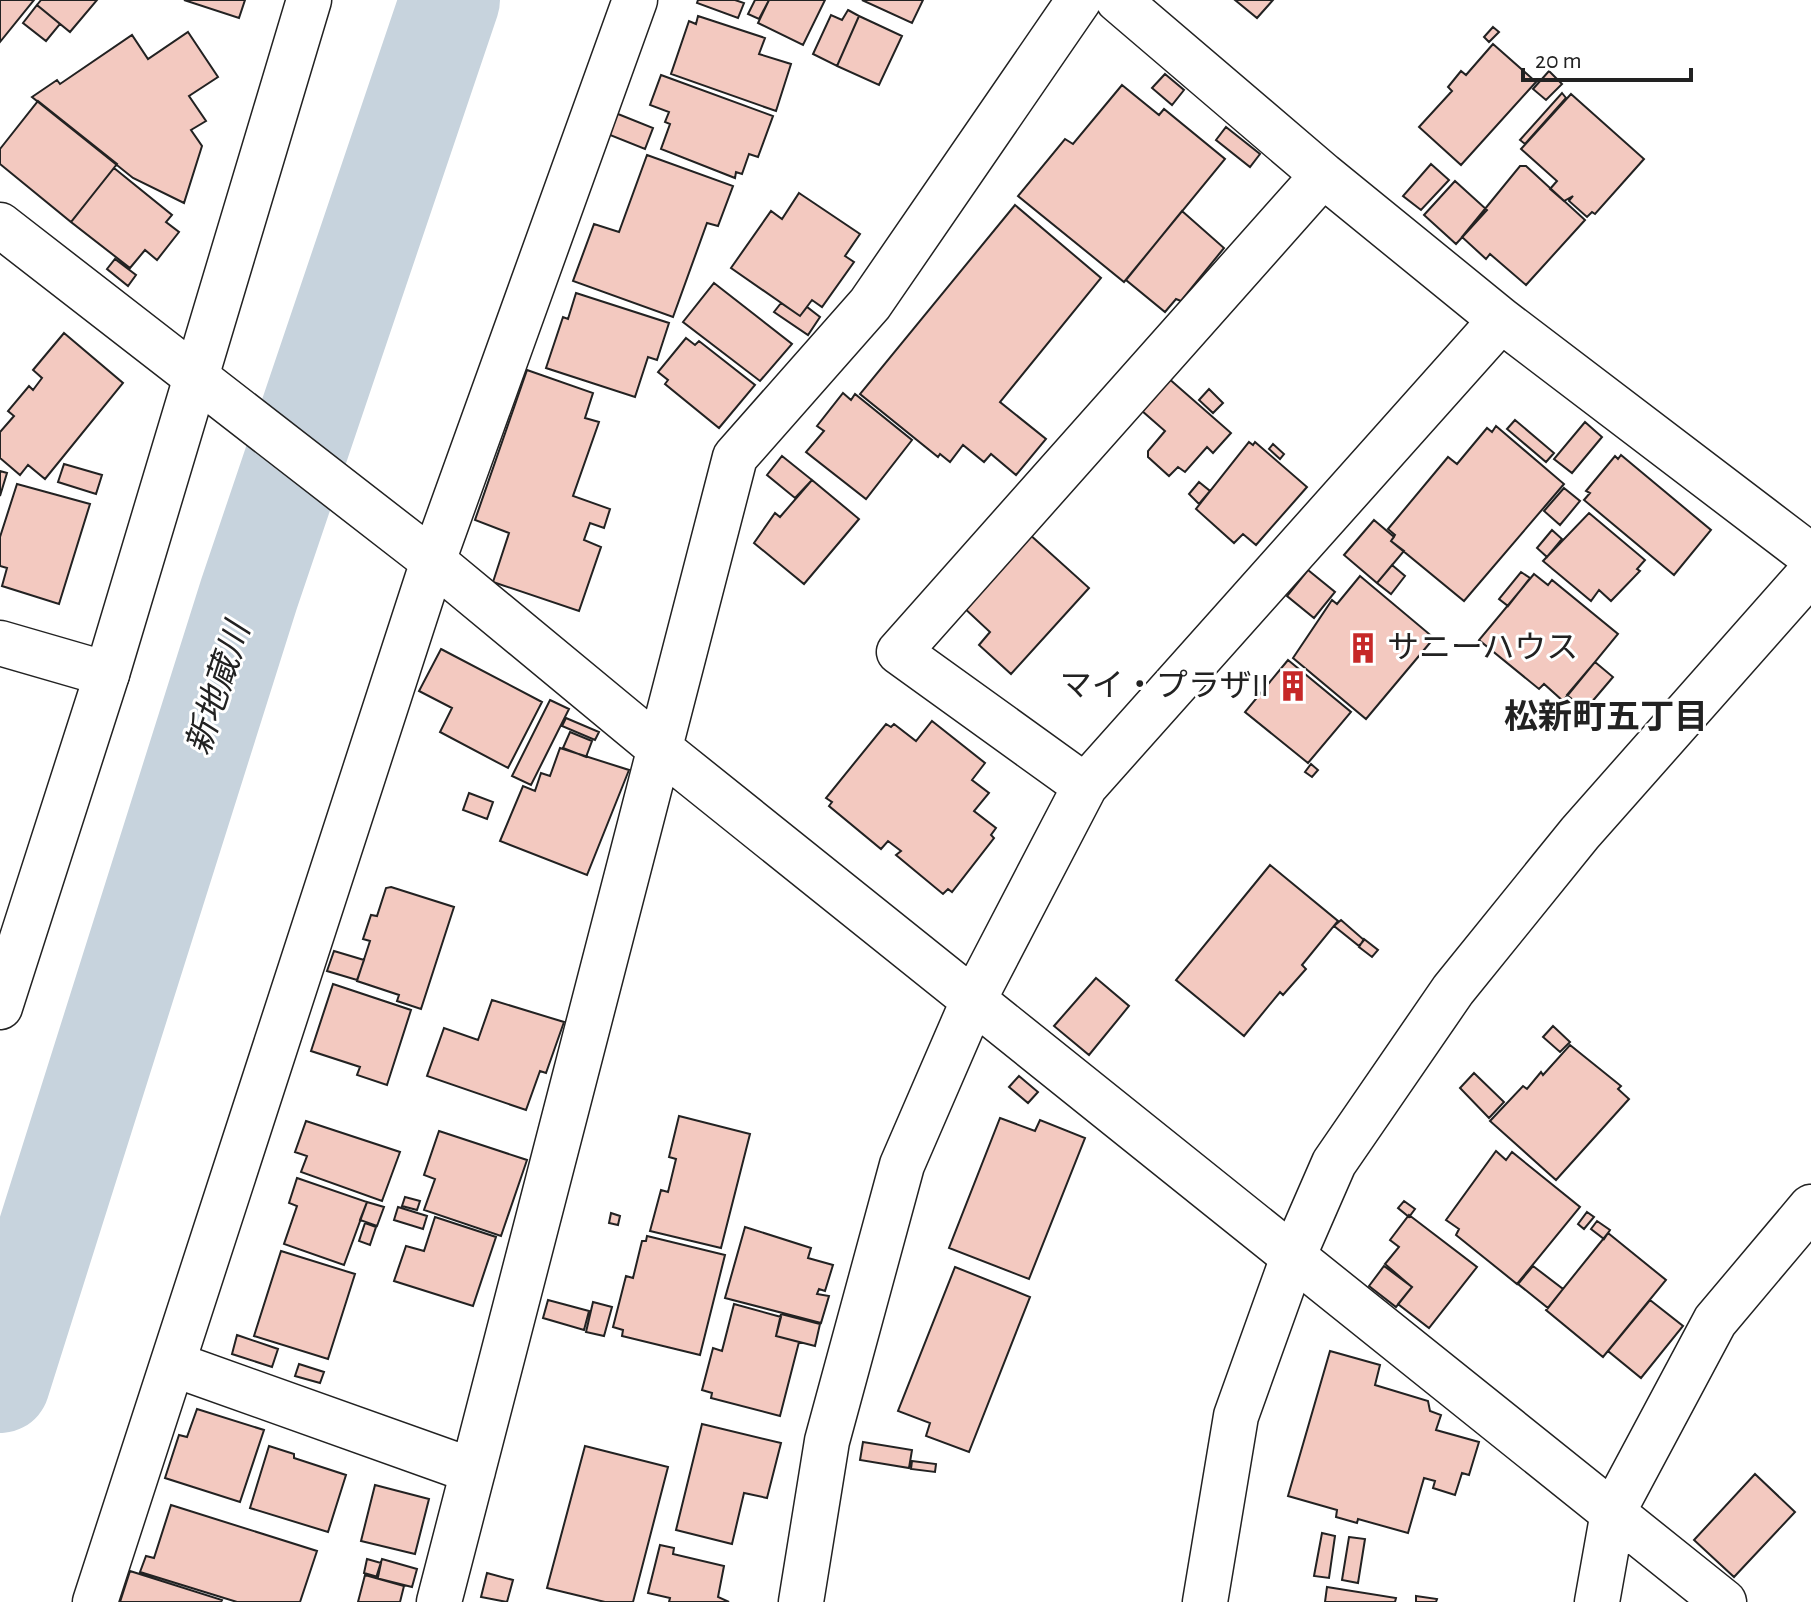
<svg xmlns="http://www.w3.org/2000/svg" width="1811" height="1602" viewBox="0 0 1811 1602" font-family="'Alegreya Sans','Noto Sans JP',sans-serif">
  <style>
    .lines { fill: none; stroke-linecap: round; stroke-linejoin: round }
    .river { stroke: #c7d3dd; stroke-width: 100 }
    .building { fill: #f3c9c0; stroke: #222; stroke-width: 2 }
    .minor-casing { stroke: #222; stroke-width: 47 }
    .tertiary-casing { stroke: #222; stroke-width: 47 }
    .minor { stroke: #fff; stroke-width: 44 }
    .tertiary { stroke: #fff; stroke-width: 44 }
    .labels { text-anchor: middle; dominant-baseline: central; stroke-width: 6; stroke-linejoin: round; paint-order: stroke }
    .poi-label { font-size: 32px; fill: #222; stroke: #fff; text-anchor: start }
    .water-label { font-size: 34px; font-style: italic; fill: #222; stroke: #fff }
    .neighbourhood-label { font-size: 34px; font-weight: bold; fill: #222; stroke: #fff }
  </style>
  <rect width="100%" height="100%" fill="#fff"/>
  <g class="lines">
    <path class="river" d="M0,1383l249,-789 201,-594"/>
  </g>
  <path class="building" d="M0,0h34l-34,42z
    M41,0h56l-27,32 -33,-27z
    M184,0h61l-6,18z
    M698,0h37l9,3 -6,15 -41,-15z
    M755,0h14l-10,19 -11,-5z
    M769,0h56l-22,45 -45,-22z
    M862,0h61l-11,23z
    M1235,0h38l-16,18z
    M37,5l23,19 -14,17 -23,-18z
    M848,10l11,6 -22,50 -24,-12 18,-39 11,5z
    M698,16l67,22 -6,16 32,10 -15,47 -105,-37 18,-53 7,3z
    M859,16l43,20 -23,49 -42,-19z
    M1493,27l6,5 -10,10 -5,-5z
    M188,32l30,45 -29,19 17,25 -15,9 11,16 -18,57 -51,-25 -101,-81 25,-17 3,4 72,-49 16,24z
    M1493,44l43,38 -75,83 -42,-38 33,-36 -4,-4 13,-16 5,4z
    M1549,71l13,13 -16,16 -13,-11z
    M1165,74l19,16 -12,15 -20,-17z
    M661,75l112,41 -15,41 -9,-3 -7,20 -6,-2 -1,6 -74,-29 9,-25 -5,-2 4,-10 -19,-7z
    M1122,85l37,30 5,-6 61,50 -101,123 -106,-86 47,-57 8,5z
    M1562,93l4,5 -41,46 -5,-4z
    M1571,94l73,65 -49,55 -3,-2 -5,5 -18,-16 4,-5 -9,5 -14,-12 7,-8 -36,-32z
    M38,101l79,63 -46,58 -71,-58v-15z
    M613,112l40,16 -8,21 -40,-16z
    M1226,127l34,27 -10,13 -34,-27z
    M647,155l86,31 -15,40 -11,-3 -34,94 -100,-36 21,-57 25,8z
    M1431,164l18,16 -28,30 -18,-14z
    M1520,166h6l59,54 -59,65 -36,-31 -4,5 -24,-22z
    M114,168l58,47 -6,7 13,10 -22,28 -12,-10 -15,18 -59,-46z
    M1455,181l32,29 -31,34 -32,-29z
    M799,193l61,41 -15,22 9,6 -32,45 -10,-7 -12,16 -69,-48 40,-57 11,8z
    M1015,205l86,73 -101,124 46,37 -30,36 -25,-21 -7,8 -21,-17 -13,17 -10,-8 -2,3 -78,-63z
    M1182,211l42,37 -43,53 -5,-2 -11,13 -39,-32z
    M115,259l21,16 -8,11 -21,-17z
    M714,283l78,61 -32,37 -77,-59z
    M576,293l93,30 -12,37 -9,-3 -13,40 -89,-29 17,-51 5,2z
    M781,303l19,13 7,-9 13,10 -12,18 -34,-23z
    M64,333l59,50 -78,96 -17,-14 -8,10 -20,-17v-26l14,-16 -6,-5 21,-25 4,4 9,-12 -9,-8z
    M686,338l9,7 4,-4 56,44 -36,43 -54,-44 3,-4 -10,-8z
    M527,370l66,23 -8,25 14,4 -26,74 37,13 -6,19 -14,-5 -6,17 17,7 -22,64 -86,-29 16,-49 -34,-13z
    M1167,377l64,56 -18,20 -6,-6 -22,25 -7,-5 -9,9 -21,-19v-6l17,-20 -24,-21z
    M1209,389l14,14 -10,10 -14,-13z
    M843,393l8,7 4,-6 57,46 -46,59 -60,-47 18,-21 -7,-5z
    M1515,420l39,33 -8,9 -39,-33z
    M1585,422l17,15 -30,36 -18,-14z
    M1496,426l68,58 -100,117 -73,-60 4,-6 -7,-6 60,-72 9,7 30,-36 5,4z
    M1249,442l4,3 2,-3 52,45 -51,58 -13,-11 -9,9 -38,-34z
    M1273,444l11,10 -4,5 -11,-10z
    M1621,455l90,75 -37,45 -90,-75 6,-7 -4,-2 29,-35 3,3z
    M782,456l30,24 -17,18 -28,-23z
    M64,464l38,11 -6,19 -38,-12z
    M0,471l7,2 -7,23z
    M812,480l47,39 -55,65 -50,-41 21,-30 5,4z
    M1199,482l11,9 -11,13 -10,-10z
    M17,484l73,20 -31,100 -57,-18 5,-18 -7,-2v-29z
    M1564,488l16,13 -20,24 -16,-14z
    M1589,513l56,47 -8,9 3,2 -29,30 -12,-11 -8,11 -48,-40z
    M1374,520l20,17 -3,4 13,10 -27,32 -33,-28z
    M1552,530l10,9 -15,18 -10,-9z
    M1028,533l61,55 -78,86 -32,-29 11,-13 -28,-26z
    M1392,565l13,11 -14,18 -14,-11z
    M1308,570l27,22 -21,26 -27,-22z
    M1521,572l9,6 -22,28 -9,-7z
    M1534,574l14,11 4,-5 66,54 -55,67 -19,-17 -5,5 -60,-49z
    M1360,576l74,62 -68,81 -73,-61 39,-58 5,4z
    M441,649l101,53 -34,66 -68,-36 12,-24 -33,-17z
    M1288,660l63,52 -43,51 -63,-51z
    M1595,662l18,15 -28,33 -18,-15z
    M550,700l19,9 -38,76 -19,-9z
    M566,718l33,14 -4,8 -33,-14z
    M932,721l53,42 -13,17 17,13 -15,18 22,17 -5,7 3,3 -42,54 -4,-3 -5,5 -47,-39 5,-4 -13,-10 -7,8 -52,-43 3,-4 -6,-4 60,-74 5,3 3,-3 22,17z
    M570,732l22,9 -6,16 -23,-9z
    M560,748l69,22 -42,105 -87,-34 23,-55 12,5 6,-18 9,3z
    M1311,764l7,6 -6,7 -7,-5z
    M469,793l24,9 -6,17 -24,-9z
    M1270,865l68,56 -36,44 4,4 -23,26 -3,-3 -36,44 -68,-56z
    M391,887l63,20 -33,102 -24,-8 2,-6 -42,-14 13,-40 -7,-2 8,-24 6,1 9,-28z
    M1341,920l23,20 -5,6 -25,-20z
    M1364,939l14,11 -6,7 -13,-10z
    M334,951l30,9 -7,20 -30,-9z
    M1096,978l33,28 -40,49 -35,-29z
    M333,984l78,26 -24,75 -30,-10 3,-8 -49,-16z
    M492,1000l72,22 -18,51 -6,-2 -14,39 -99,-34 17,-48 34,12z
    M1553,1026l17,16 -10,10 -17,-15z
    M1570,1045l51,41 -3,3 11,10 -73,81 -66,-59 33,-35 4,3 14,-17 2,3z
    M1474,1073l30,29 -15,16 -29,-30z
    M1019,1076l19,16 -10,11 -19,-16z
    M679,1116l71,18 -29,114 -71,-17 11,-41 7,2 8,-33 -7,-2z
    M1000,1118l35,13 5,-11 45,18 -56,141 -80,-31z
    M306,1121l94,31 -18,49 -81,-29 6,-16 -12,-4z
    M439,1131l88,29 -26,76 -77,-26 11,-31 -11,-4z
    M1496,1151l10,9 6,-8 68,55 -63,77 -61,-49 3,-6 -13,-9z
    M297,1178l70,24 -23,63 -60,-21 13,-38 -8,-3z
    M405,1197l15,4 -3,9 -15,-4z
    M1404,1201l11,8 -6,8 -11,-9z
    M367,1202l17,5 -7,19 -17,-6z
    M398,1207l29,9 -4,13 -29,-9z
    M1587,1212l7,5 -10,12 -6,-5z
    M611,1213l9,3 -2,9 -9,-2z
    M1409,1215l68,52 -48,61 -31,-24 14,-17 -27,-23 14,-17 -9,-7z
    M435,1217l61,20 -23,69 -79,-25 12,-35 18,5z
    M1597,1221l13,9 -6,9 -13,-10z
    M365,1223l11,4 -6,18 -11,-4z
    M745,1227l66,21 -3,10 25,7 -8,26 -6,-2 -2,5 12,2 -8,27 -96,-25z
    M1608,1233l58,47 -63,77 -57,-47z
    M647,1236l78,19 -25,100 -78,-19 1,-6 -10,-3 13,-51 7,2 9,-37h4z
    M281,1251l74,23 -27,85 -74,-23z
    M1384,1266l28,21 -16,20 -27,-21z
    M1533,1266l30,23 -15,19 -30,-24z
    M955,1267l75,30 -61,155 -43,-16 4,-13 -32,-12z
    M548,1300l41,11 -5,19 -41,-12z
    M1650,1300l33,26 -42,52 -33,-27z
    M593,1302l19,5 -8,29 -18,-4z
    M734,1304l47,13 -5,19 23,6 -19,74 -69,-18 1,-5 -10,-3 11,-42 9,3z
    M781,1314l39,10 -5,22 -39,-10z
    M237,1335l41,14 -6,18 -40,-13z
    M1330,1351l50,14 -5,20 53,16 2,10 11,4 -5,15 43,12 -10,33 -7,-2 -7,22 -22,-7 2,-7 -11,-3 -16,55 -50,-14 -1,4 -21,-6 1,-7 -49,-14z
    M299,1364l25,8 -4,11 -25,-7z
    M197,1409l67,21 -24,72 -75,-24 14,-43 8,2z
    M702,1424l79,19 -14,55 -23,-5 -12,51 -56,-14z
    M863,1442l49,8 -3,18 -49,-8z
    M269,1446l25,8v4l52,17 -18,57 -78,-24z
    M585,1446l83,21 -35,135h-28l-58,-14z
    M912,1461l24,3 -1,8 -24,-3z
    M1755,1474l40,38 -61,65 -40,-37z
    M375,1485l54,14 -14,55 -54,-13z
    M171,1505l146,46 -17,51h-63l-97,-30 6,-16 8,2z
    M1322,1533l13,3 -6,42 -15,-2z
    M1349,1537l16,2 -7,44 -16,-3z
    M660,1545l14,3 -1,6 51,12 -6,31 11,5h-60l1,-4 -22,-5z
    M367,1559l14,4 -3,14 -14,-4z
    M382,1559l35,10 -5,18 -36,-9z
    M130,1571l92,29 -1,2h-101z
    M487,1573l26,7 -6,22 -26,-5z
    M365,1575l39,11 -4,16h-42z
    M1327,1587l69,11 -1,4h-70z
    M1416,1596l21,3 -1,3h-20z"/>
  <g class="lines">
    <defs>
      <path id="minor" d="M1118,0l205,175 178,145
        M0,225l433,336 226,187 1065,854
        M0,643l107,31
        M1085,786l-186,-134 424,-477
        M173,1364l300,107
        M95,1602l338,-1041 202,-561
        M439,1602l296,-1145 135,-153 209,-304
        M801,1602l26,-161 75,-276 71,-164 112,-215 416,-466 310,236
        M1597,1602l16,-90 102,-191 96,-114"/>
      <path id="tertiary" d="M0,1007l107,-333 202,-674
        M1205,1602l31,-186 57,-159 41,-94 119,-173 127,-157 231,-261"/>
    </defs>
    <use href="#minor" class="minor-casing"/>
    <use href="#tertiary" class="tertiary-casing"/>
    <use href="#minor" class="minor"/>
    <use href="#tertiary" class="tertiary"/>
  </g>
  <defs>
    <symbol id="building-bare" viewBox="-9 -9 18 18"><path d="M-4-6H4V6H1V3H-1V6H-4ZM-2.5-4.3h1.7v1.8h-1.7ZM.8-4.3h1.7v1.8H.8ZM-2.5-1h1.7V.8h-1.7ZM.8-1h1.7V.8H.8Z" fill="#c62828" stroke="#fff" stroke-width="2.5" paint-order="stroke"/></symbol>
  </defs>
  <g fill-rule="evenodd">
    <use href="#building-bare" x="1341" y="626" width="44" height="44"/>
    <use href="#building-bare" x="1271" y="664" width="44" height="44"/>
  </g>
  <g class="labels">
    <g class="poi-label">
      <text x="1387" y="648">サニーハウス</text>
      <text x="1269" y="686" text-anchor="end">マイ・プラザII</text>
    </g>
    <g class="water-label">
      <text transform="translate(219 689) rotate(-72)">新地蔵川</text>
    </g>
    <g class="neighbourhood-label">
      <text x="1606" y="718">松新町五丁目</text>
    </g>
  </g>
  <path d="M1523 68v12h168v-12" fill="none" stroke="#222222" stroke-width="4"/>
  <text x="1535" y="68" font-size="24" fill="#222222" stroke="#ffffff" stroke-width="6" paint-order="stroke">20 m</text>
</svg>
